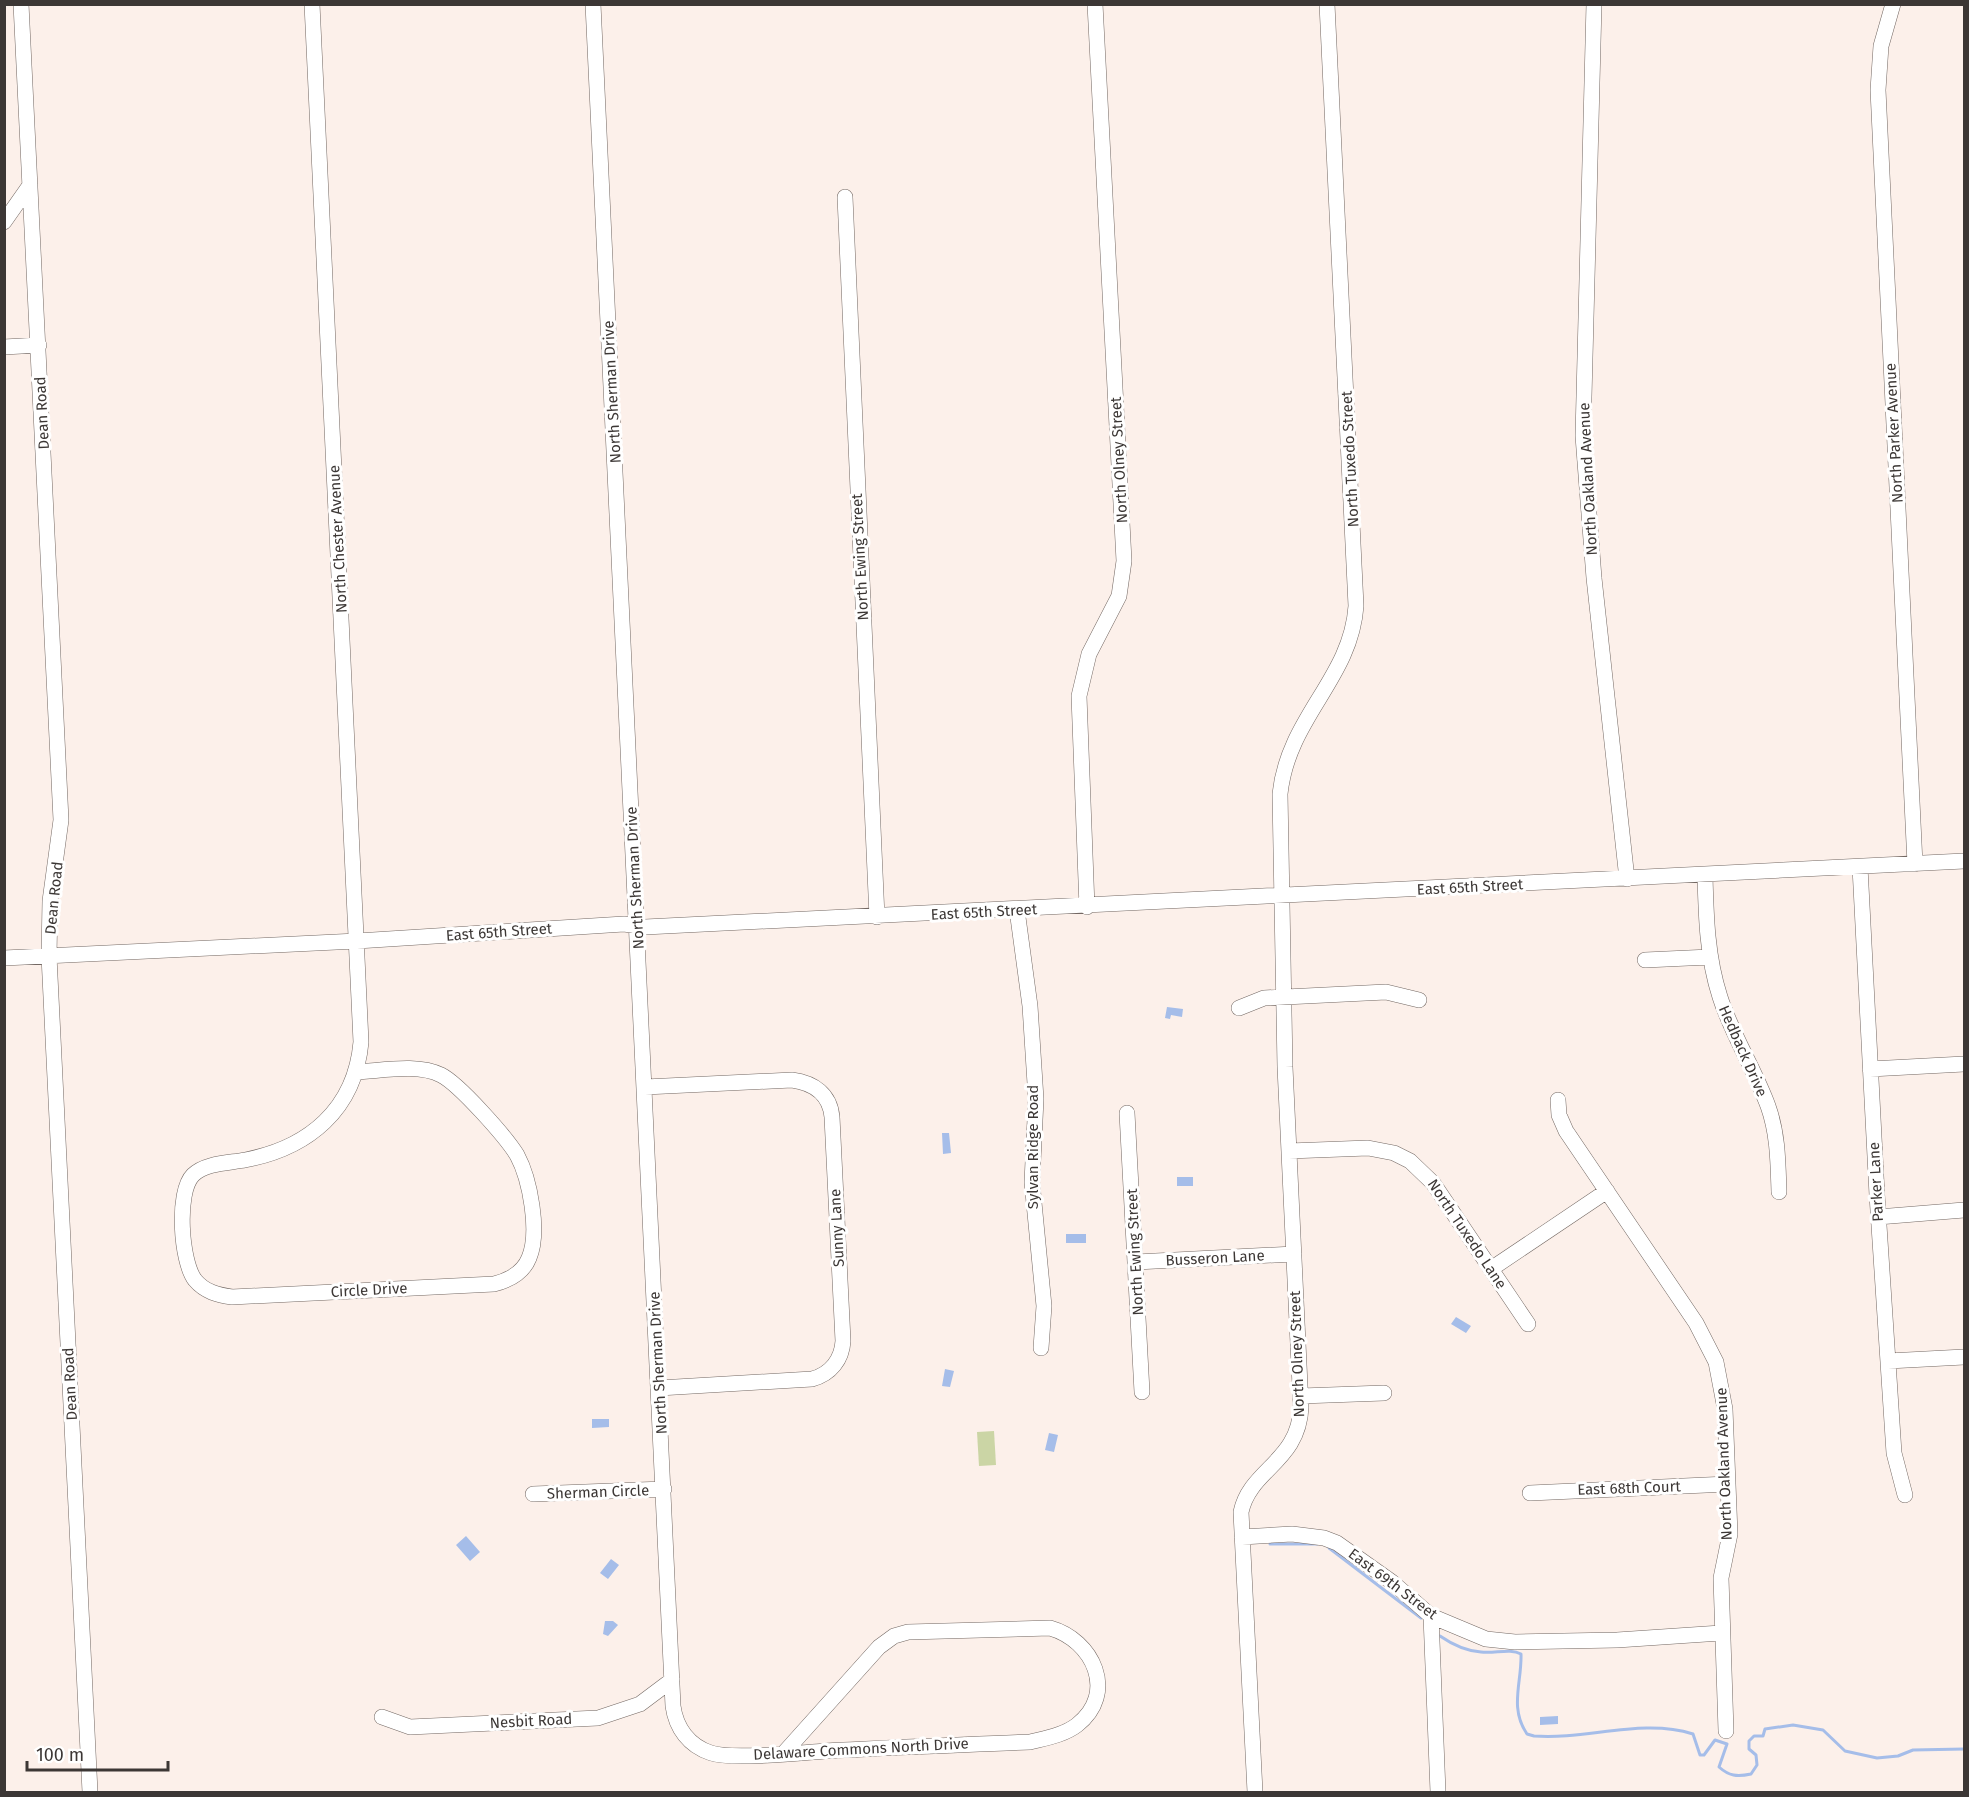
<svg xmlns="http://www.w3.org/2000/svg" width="1969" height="1797" viewBox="0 0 1969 1797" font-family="'Fira Sans',sans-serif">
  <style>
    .green { fill: #cbd5a5 }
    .water { fill: #a5bde9 }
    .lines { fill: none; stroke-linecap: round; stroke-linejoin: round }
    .stream { stroke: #a5bde9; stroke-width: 3 }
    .minor-casing { stroke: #736863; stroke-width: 16 }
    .minor { stroke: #fff; stroke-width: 15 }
    .labels { text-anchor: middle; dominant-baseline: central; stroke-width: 6; stroke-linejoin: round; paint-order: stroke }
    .street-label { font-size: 15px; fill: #3c3735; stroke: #fff }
  </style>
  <rect width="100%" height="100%" fill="#fcf0ea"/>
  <path class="green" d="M994,1431l2,34 -17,1 -2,-34z"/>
  <path class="water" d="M1167,1007l16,2 -1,8 -11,-2 -1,4 -5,-1z
    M942,1133h7l2,20 -8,1z
    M1177,1177h16v9h-16z
    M1066,1234h20v9h-20z
    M1456,1317l15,9 -5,7 -15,-9z
    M945,1369l9,2 -4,16 -8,-1z
    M592,1419h17v8l-17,1z
    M1049,1433l9,2 -4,17 -9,-2z
    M466,1536l14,16 -10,9 -14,-16z
    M611,1559l8,6 -11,14 -8,-6z
    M605,1621h8l5,4 -10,11 -5,-2z
    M1558,1716v8l-18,1v-8z"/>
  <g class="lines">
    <path class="stream" d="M1270,1544h47
      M1329,1548l92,70
      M1440,1636c13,9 26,15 41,16 13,2 29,-4 40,2 1,28 -12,54 6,80l7,2c53,4 108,-18 159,-2l7,21h4l11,-15 12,4 -8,23c10,9 18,10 32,7l6,-9 -1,-10 -7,-6v-8l5,-5h9l2,-7 28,-4 30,5 22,21 32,7 21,-2 15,-6 51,-1"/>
    <defs>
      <path id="minor" d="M21,4l40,816 -11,81 -1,55 41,836
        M312,4l49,1038c-6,68 -53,106 -116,118 -16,3 -40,3 -52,15 -17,17 -12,87 2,105 10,12 23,15 37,17l262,-13c16,-4 29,-11 35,-26 11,-26 1,-79 -12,-103 -11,-18 -58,-71 -76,-80 -24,-12 -60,-4 -86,-3
        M593,4l80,1702c3,22 16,40 38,47 21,7 88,0 114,-2 68,-4 136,-6 205,-9 16,-4 34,-7 47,-17 41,-32 16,-85 -27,-97l-142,4 -14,4 -15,11 -96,107
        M1594,4l-11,432 11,142 33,301
        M1893,4l-12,42 -3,44 37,774
        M845,197l32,720
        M4,222l26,-37
        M4,347l35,-2
        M1860,867l17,328 17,258 11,42
        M1705,875c1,41 2,82 15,122 12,38 34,71 48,109 10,28 10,56 11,86
        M1087,907l-8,-211 10,-42 30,-58 5,-35 -29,-557
        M1017,910l13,96 6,93 -4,83 12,124 -3,42
        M4,958l353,-17 267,-17 21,3 1319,-66
        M1645,960l65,-3
        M1239,1008l25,-10 122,-6 33,8
        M1870,1069l94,-5
        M645,1087l147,-7c22,3 38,14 40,37l11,224c-1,18 -12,33 -31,38l-153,9
        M1558,1100l1,15 7,16 130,192 20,39 9,47 5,125 -9,44 5,153
        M1127,1113l15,279
        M1289,1151l79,-3 26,5 16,8 23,22 95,141
        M1878,1217l86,-7
        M1136,1262l158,-8
        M1491,1269l116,-78
        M1888,1361l76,-4
        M1301,1396l83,-3
        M1530,1493l198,-9
        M533,1494l131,-5
        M1242,1537l50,-3 32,4 13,5 55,39 39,34 55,23 29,3 102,-2 104,-7
        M1431,1616l7,176
        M382,1717l28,10 188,-9 42,-14 32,-24
        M1255,1792l-14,-280c9,-43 58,-50 60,-105l-16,-340 -5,-273c8,-77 71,-115 76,-188l-29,-602"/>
    </defs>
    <use href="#minor" class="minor-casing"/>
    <use href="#minor" class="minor"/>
  </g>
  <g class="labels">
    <g class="street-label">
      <text transform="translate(612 392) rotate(-93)">North Sherman Drive</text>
      <text transform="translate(42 413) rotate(-93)">Dean Road</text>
      <text transform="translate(1894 433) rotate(-93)">North Parker Avenue</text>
      <text transform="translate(1350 459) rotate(-93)">North Tuxedo Street</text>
      <text transform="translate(1119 460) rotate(-93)">North Olney Street</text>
      <text transform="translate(1588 479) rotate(-93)">North Oakland Avenue</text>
      <text transform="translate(338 539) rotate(-93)">North Chester Avenue</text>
      <text transform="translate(860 557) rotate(-93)">North Ewing Street</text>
      <text transform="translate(635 878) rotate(-93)">North Sherman Drive</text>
      <text transform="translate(1470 887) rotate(-3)">East 65th Street</text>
      <text transform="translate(54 898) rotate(-84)">Dean Road</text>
      <text transform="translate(984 912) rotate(-3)">East 65th Street</text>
      <text transform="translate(499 932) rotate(-4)">East 65th Street</text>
      <text transform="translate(1743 1051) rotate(66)">Hedback Drive</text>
      <text transform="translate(1033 1147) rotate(-90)">Sylvan Ridge Road</text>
      <text transform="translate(1876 1182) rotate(-93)">Parker Lane</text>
      <text transform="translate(837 1228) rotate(-93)">Sunny Lane</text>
      <text transform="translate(1467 1234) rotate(56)">North Tuxedo Lane</text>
      <text transform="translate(1135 1252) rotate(-93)">North Ewing Street</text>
      <text transform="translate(1215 1258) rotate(-3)">Busseron Lane</text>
      <text transform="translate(369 1290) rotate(-3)">Circle Drive</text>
      <text transform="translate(1297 1354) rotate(-92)">North Olney Street</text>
      <text transform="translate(658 1363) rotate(-93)">North Sherman Drive</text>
      <text transform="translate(70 1384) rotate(-93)">Dean Road</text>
      <text transform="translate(1724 1464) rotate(-92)">North Oakland Avenue</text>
      <text transform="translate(1629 1488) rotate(-2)">East 68th Court</text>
      <text transform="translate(598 1492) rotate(-2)">Sherman Circle</text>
      <text transform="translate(1393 1584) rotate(37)">East 69th Street</text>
      <text transform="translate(531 1721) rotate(-3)">Nesbit Road</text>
      <text transform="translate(861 1749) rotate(-3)">Delaware Commons North Drive</text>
    </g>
  </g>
  <rect width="1969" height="1797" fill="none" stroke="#3c3735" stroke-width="12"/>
  <path d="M27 1761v9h141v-9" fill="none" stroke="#3c3735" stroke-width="3"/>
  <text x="36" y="1761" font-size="18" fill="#3c3735" stroke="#ffffff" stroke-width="4.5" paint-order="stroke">100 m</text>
</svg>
